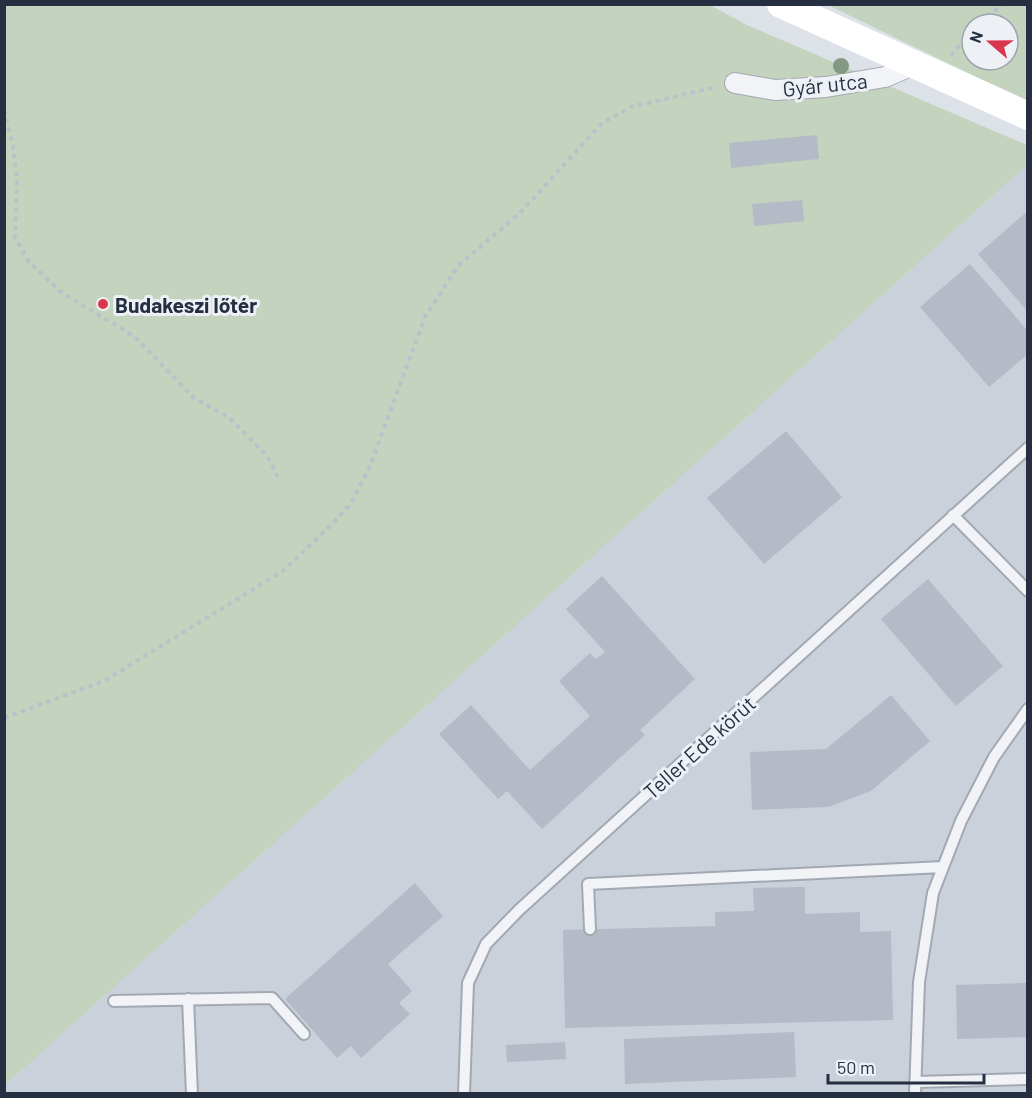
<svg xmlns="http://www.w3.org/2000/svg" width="1032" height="1098" viewBox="0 0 1032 1098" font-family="Barlow,sans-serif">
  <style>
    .built { fill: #cbd1db }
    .green { fill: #c3d3be; fill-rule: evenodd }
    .building { fill: #b4bbc6 }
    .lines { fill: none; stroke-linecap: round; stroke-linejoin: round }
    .service-casing { stroke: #a2a9b3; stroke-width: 14 }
    .minor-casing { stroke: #a2a9b3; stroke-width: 22 }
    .path { stroke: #bcc0c8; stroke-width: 4; stroke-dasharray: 4.5 4.5; stroke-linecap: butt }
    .service { stroke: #f1f3f7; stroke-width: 10 }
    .minor { stroke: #f1f3f7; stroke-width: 20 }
    .secondary { stroke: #fff; stroke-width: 28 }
    .tree { fill: #839984 }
    .poi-dot { fill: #da364f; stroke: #edf1f6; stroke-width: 2 }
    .labels { text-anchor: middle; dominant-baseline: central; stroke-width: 6; stroke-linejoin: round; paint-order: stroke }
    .street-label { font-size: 21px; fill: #252f41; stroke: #edf1f6 }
    .poi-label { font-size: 21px; font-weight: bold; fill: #252f41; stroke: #edf1f6; text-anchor: start }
  </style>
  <rect width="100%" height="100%" fill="#dde2e9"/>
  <path class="built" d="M1027,165v928l-1022,1 -1,-9z"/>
  <path class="green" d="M5,5h705l37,20 280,120v20l-1022,920z
    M828,5h199v106l-34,-26zM972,24h36v36h-36z"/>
  <path class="building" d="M817,135l2,24 -88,9 -2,-25z
    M802,200l2,21 -50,5 -2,-22z
    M1028,211v101l-50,-58z
    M970,264l58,67v23l-39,33 -69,-80z
    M786,431l56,66 -78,67 -57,-66z
    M602,576l93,103 -55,51 5,5 -103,94 -35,-38 -9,8 -59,-65 32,-29 59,65 60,-54 -31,-35 31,-28 6,6 9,-7 -39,-43z
    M928,579l75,87 -47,40 -75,-87z
    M891,695l39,46 -59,50 -43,16 -76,3 -2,-58 76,-3z
    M415,883l28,33 -55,48 24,27 -13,12 11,11 -49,44 -10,-12 -14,12 -52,-59z
    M805,887v27l55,-2v20l31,-1 2,89 -328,8 -2,-98 152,-4v-14l39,-1 -1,-23z
    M1028,983v54l-71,2 -1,-54z
    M794,1032l2,45 -171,7 -1,-45z
    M565,1042l1,17 -59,3 -1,-17z"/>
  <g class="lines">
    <defs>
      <path id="service" d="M953,515l75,76
        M590,929l-2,-45 355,-17
        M188,999l4,95
        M114,1001l158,-3 32,36
        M915,1082l113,-3
        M464,1094l4,-111 18,-39 33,-34 509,-462
        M915,1094l4,-112 14,-89 28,-72 33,-64 34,-48"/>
      <path id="minor" d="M735,83l40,7 51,-3 59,-10 28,-12"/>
    </defs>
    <use href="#service" class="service-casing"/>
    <use href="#minor" class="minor-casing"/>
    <path class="path" d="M981,24l21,-20
      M951,56l9,-12 12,-11
      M4,110l9,36 4,34 -2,57 13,24 33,31 74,45 59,61 36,20 37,38 11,21
      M4,718l100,-37 179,-110 47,-45 20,-21 19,-36 56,-152 33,-51 63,-54 81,-89 29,-16 85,-20"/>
    <use href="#service" class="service"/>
    <use href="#minor" class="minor"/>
    <path class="secondary" d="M781,4l247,112"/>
  </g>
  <circle class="tree" cx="841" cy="66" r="8"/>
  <circle class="poi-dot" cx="103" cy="304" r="6"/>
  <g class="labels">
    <g class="street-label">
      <text transform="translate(825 84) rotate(-6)">Gyár utca</text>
      <text transform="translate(699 747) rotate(-42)">Teller Ede körút</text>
    </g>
    <g class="poi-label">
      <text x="115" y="304">Budakeszi lőtér</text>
    </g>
  </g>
  <rect width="1032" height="1098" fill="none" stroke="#252f41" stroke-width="12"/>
  <g transform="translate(990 42) rotate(290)"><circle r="28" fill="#edf1f6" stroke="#9da3ae" stroke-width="1.5"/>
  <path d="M0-4.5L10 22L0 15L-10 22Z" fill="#da364f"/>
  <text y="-9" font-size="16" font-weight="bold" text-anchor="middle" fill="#252f41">N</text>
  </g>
  <path d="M828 1074v9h156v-9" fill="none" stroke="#252f41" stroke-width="3"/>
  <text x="837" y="1074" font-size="18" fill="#252f41" stroke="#edf1f6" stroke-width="4.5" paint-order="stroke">50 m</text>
</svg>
